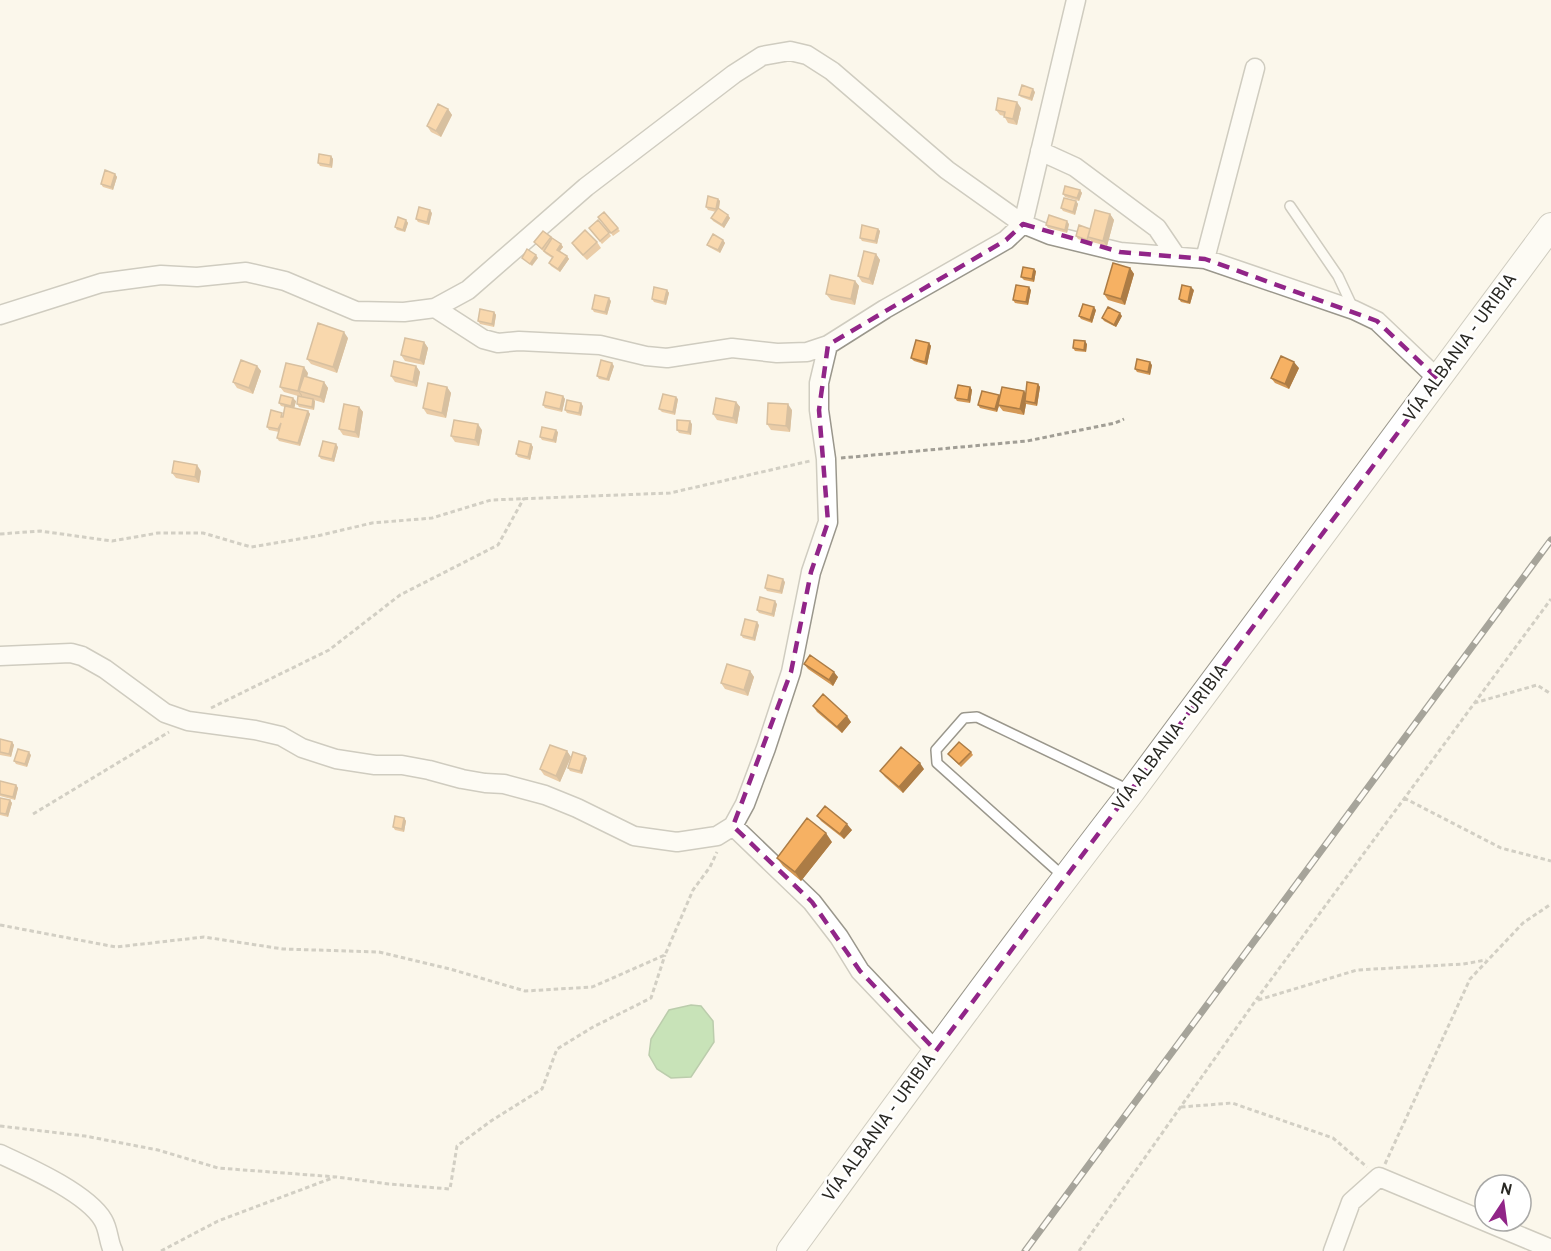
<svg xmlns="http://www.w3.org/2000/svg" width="1551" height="1251" viewBox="0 0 1551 1251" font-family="Overpass,sans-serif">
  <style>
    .water { fill: #8bc97b; stroke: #6e9961; stroke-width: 1.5 }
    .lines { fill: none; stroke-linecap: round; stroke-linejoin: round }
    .lane-casing { stroke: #9a978c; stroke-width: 12 }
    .street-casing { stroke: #9a978c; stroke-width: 21 }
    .secondary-casing { stroke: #9a978c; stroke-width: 28 }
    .path { stroke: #a19e95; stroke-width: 3; stroke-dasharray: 4.5 3; stroke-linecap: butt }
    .lane { stroke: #fff; stroke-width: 9 }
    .street { stroke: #fff; stroke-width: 18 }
    .secondary { stroke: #fff; stroke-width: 26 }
    .rail-casing { stroke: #3f3e38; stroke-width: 7 }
    .rail { stroke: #fff; stroke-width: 4.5; stroke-dasharray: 14; stroke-linecap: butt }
    .wall { fill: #d49855 }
    .shaded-wall { fill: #ac7c45 }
    .building { fill: #f6b163; stroke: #ac7c45; stroke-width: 1.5 }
    .marked { fill: none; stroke: #912588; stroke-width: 4.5; stroke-dasharray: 12 8; stroke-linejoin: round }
    .labels { text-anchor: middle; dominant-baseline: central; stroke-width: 5; stroke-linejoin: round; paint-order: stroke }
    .street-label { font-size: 18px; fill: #292823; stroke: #fff }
  </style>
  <rect width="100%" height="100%" fill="#fbf7eb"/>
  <path class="water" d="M691,1005l10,1 12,15 1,21 -23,35 -20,1 -14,-9 -8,-14 2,-16 18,-29z"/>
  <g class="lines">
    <defs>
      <path id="lane" d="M1290,206l48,70 15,32
        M1063,876l-126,-113 -1,-13 28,-32 13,-1 152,73"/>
      <path id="street" d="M1040,151l35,16 82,61 19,28
        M1205,259l50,-191
        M435,308l48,31 15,4 21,-2 81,4 46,11 21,2 65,-10 45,5 30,-1 21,-7 57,-36 121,-69 17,-16 53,-224
        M0,315l101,-32 60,-8 36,2 49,-5 39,9 71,30 48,1 31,-4 33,-18 118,-103 148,-113 28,-18 28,-5 17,4 25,16 115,99 76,54 27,11 70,17 85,7 149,51 23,11 61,58
        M0,656l71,-3 11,3 23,13 60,44 23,8 67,9 26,6 21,12 34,11 39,6h27l27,5 33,9 23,4 19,1 41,11 32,13 57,28 43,6 40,-6 16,-10 12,-22 21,-56 25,-76 20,-100 17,-50 -2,-63 -7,-49v-27l9,-38
        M733,826l79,76 27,35 21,34 76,80
        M0,1154c28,13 87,39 103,66 6,10 5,21 10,31
        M1333,1251l18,-49 28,-25 172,72"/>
      <path id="secondary" d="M790,1251c113,-155 225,-309 342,-460l419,-565"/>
    </defs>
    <use href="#lane" class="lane-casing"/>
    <use href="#street" class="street-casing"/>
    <use href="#secondary" class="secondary-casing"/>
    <path class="path" d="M841,458l186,-17 88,-18 9,-4
      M0,534l40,-3 72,10 46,-8h45l48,14 66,-11 55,-13 60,-5 59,-18 179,-7 140,-32
      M1474,703l63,-18 14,9
      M211,708l118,-58 71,-55 98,-50 26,-47
      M1404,798l97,50 50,13
      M33,814l136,-82
      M0,925l116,22 88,-10 79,12 96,3 71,17 75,22 67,-4 73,-32 28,-65 17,-23 7,-15
      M1258,1000l99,-30 106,-6 23,-4
      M1181,1107l51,-4 101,35 34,29
      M0,1126l85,10 73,14 60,18 119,9 52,7 61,5 7,-43 34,-25 51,-32 15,-40 36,-22 58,-29 14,-43
      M1385,1164l85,-185 53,-56 28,-19
      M161,1251l57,-30 117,-44
      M1079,1251l177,-251 295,-401"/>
    <use href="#lane" class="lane"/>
    <use href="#street" class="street"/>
    <use href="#secondary" class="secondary"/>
    <defs>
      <path id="rail" d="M1025,1251l526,-711"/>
    </defs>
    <use href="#rail" class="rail-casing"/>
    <use href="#rail" class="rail"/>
  </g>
  <path class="wall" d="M1035,92l-3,9 -11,-4 -2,-2z
    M1021,108l-4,17 -9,-2 -4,-7 -4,-1 -4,-5z
    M448,109l4,6 -11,22 -10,-5 -4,-6z
    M331,156l2,3 -1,9 -12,-2 -2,-3z
    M115,174l2,3 -4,13 -10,-3 -2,-3z
    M1080,190l2,3 -3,8 -14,-4 -2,-3z
    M718,199l2,2 -1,8 11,9 -6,10 -11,-7 -2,-3 5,-6 -8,-2 -2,-3z
    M1076,201l2,3 -3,11 -12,-4 -2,-3z
    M604,212l16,19 -7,5 -15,-19z
    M432,213l-3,12 -11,-3 -2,-3z
    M1110,214l4,6 -7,26 -15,-4 -2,-2 -1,3 -11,-4 -2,-3 14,-7z
    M406,220l2,3 -3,9 -8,-2 -2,-3z
    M1069,224l-2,9 -19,-5 -2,-3z
    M878,229l2,2 -3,13 -15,-3 -2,-3z
    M591,231l18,2 2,3 -9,8z
    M551,237l10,7 2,3 -3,4 7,5 2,3 -9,13 -9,-6 -2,-3 3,-5 -6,-4 -12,-12z
    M723,240l2,3 -5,10 -11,-6 -2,-2z
    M597,242l4,6 -14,12 -11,-11 -4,-6z
    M876,254l4,6 -7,25 -11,-3 -4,-6z
    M1130,268l4,6 -9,31 -17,-5 -4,-6z
    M1036,271l-2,11 -10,-2 -3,-3z
    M855,281l4,5 -4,19 -24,-5 -5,-6z
    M667,290l2,3 -3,12 -12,-3 -2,-3z
    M1031,290l-3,15 -13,-2 -2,-3z
    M1194,290l-4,14 -9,-2 -2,-3z
    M611,301l-4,14 -13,-3 -2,-3z
    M1096,310l-4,13 -11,-4 -2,-3z
    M494,312l2,3 -2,12 -14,-3 -2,-3z
    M1122,316l-6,11 -12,-6 -2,-3z
    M348,338l-11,35 -26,-9 -4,-5z
    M424,342l4,6 -4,17 -19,-4 -4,-6z
    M929,343l2,3 -4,19 -13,-4 -3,-3z
    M1087,344l-1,8 -11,-1 -2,-3z
    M1152,365l-2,10 -13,-3 -2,-3z
    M257,366l4,5 -8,23 -16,-6 -4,-6z
    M416,366l4,6 -3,15 -22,-5 -4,-6z
    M614,366l-5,15 -10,-2 -2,-3z
    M1299,368l-10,21 -14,-6 -4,-5z
    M308,373l-1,4 17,5 4,6 -4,15 -10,-3 1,1 -1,9 -15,-3 -2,-3 1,-8 -14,-4 -4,-5z
    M1038,384l2,3 -3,19 -11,-2 -2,11 -21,-4 -4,-5 -2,6 -17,-4 -2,-3 21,-10 1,2 24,-6 2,3z
    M447,387l4,6 -5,25 -19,-4 -4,-6z
    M970,387l2,3 -2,13 -13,-2 -2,-3z
    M563,396l2,3 -3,13 -17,-4 -2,-3z
    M678,399l-3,16 -13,-3 -3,-3z
    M296,401l-2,7 14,3 2,3 -10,32 -21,-5 -2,-3 2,-6 -10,-2 -2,-3 16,-12 2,-8 -4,-1 -2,-3z
    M736,402l4,5 -3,17 -20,-4 -4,-6z
    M583,406l-2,10 -14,-3 -2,-3z
    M359,407l4,5 -4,26 -16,-3 -4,-6z
    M792,410l-2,22 -19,-2 -4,-6z
    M692,424l-1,11 -12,-2 -2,-3z
    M482,430l-3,16 -24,-4 -4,-6z
    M558,432l-2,11 -14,-3 -2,-3z
    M531,444l2,3 -3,13 -12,-3 -2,-3z
    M338,447l-4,15 -13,-3 -2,-3z
    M201,471l-2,12 -23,-5 -4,-5z
    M785,582l-3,12 -15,-3 -2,-3z
    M777,604l-3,13 -15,-4 -2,-3z
    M759,625l-4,16 -12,-3 -2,-3z
    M804,664l34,13 -5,9 -25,-17z
    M750,671l4,6 -6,19 -23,-7 -4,-6z
    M813,706l38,16 -9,11 -25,-21z
    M0,739l12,3 2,3 -3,12 -11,-2z
    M567,751l4,6 -11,25 -16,-7 -4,-6z
    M971,752l2,3 -12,12 -13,-13z
    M31,755l-4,12 -11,-3 -2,-3z
    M587,758l-5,16 -12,-3 -2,-3z
    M924,769l-21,24 -18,-16 -5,-6z
    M0,781l16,4 2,3 -3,12 -15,-4z
    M0,798l10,2 2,3 -4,14 -8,-2z
    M817,816l35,14 -8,9 -23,-18z
    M404,818l2,3 -2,11 -9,-2 -2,-3z
    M832,842l-31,39 -18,-15 -6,-8z"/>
  <path class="shaded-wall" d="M1033,89l2,3 -3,9 -2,-3z
    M1017,102l4,6 -4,17 -4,-6z
    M448,109l4,6 -11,22 -5,-6z
    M331,156l2,3 -1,9 -2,-3z
    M115,174l2,3 -4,13 -2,-3z
    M1080,190l2,3 -3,8 -2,-3z
    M718,199l2,2 -2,11 -2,-3z
    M1076,201l2,3 -3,11 -2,-3z
    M430,210l2,3 -3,12 -2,-3z
    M1110,214l4,6 -7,26 -4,-5z
    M728,215l2,3 -6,10 -2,-3z
    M406,220l2,3 -3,9 -2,-2z
    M1067,221l2,3 -2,9 -2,-3z
    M878,229l2,2 -3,13 -2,-3z
    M723,240l2,3 -5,10 -2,-3z
    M561,244l2,3 -4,5 -2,-2z
    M876,254l4,6 -7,25 -4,-6z
    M536,255l2,3 -6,8 -2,-2z
    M567,256l2,3 -9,13 -2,-3z
    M1130,268l4,6 -9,31 -4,-6z
    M1034,269l2,2 -2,11 -2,-3z
    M855,281l4,5 -4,19 -4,-6z
    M1029,287l2,3 -3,15 -2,-3z
    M1191,287l3,3 -4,14 -2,-2z
    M667,290l2,3 -3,12 -2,-3z
    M609,298l2,3 -4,14 -2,-3z
    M1094,307l2,3 -4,13 -2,-3z
    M494,312l2,3 -2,12 -2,-3z
    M1120,313l2,3 -6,11 -2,-2z
    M344,332l4,6 -11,35 -4,-6z
    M1085,341l2,3 -1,8 -2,-2z
    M424,342l4,6 -4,17 -4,-5z
    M929,343l2,3 -4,19 -2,-3z
    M1150,362l2,3 -2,10 -2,-3z
    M1294,362l5,6 -10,21 -4,-5z
    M612,363l2,3 -5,15 -2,-2z
    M257,366l4,5 -8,23 -4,-6z
    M416,366l4,6 -3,15 -4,-5z
    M304,367l4,6 -5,19 -4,-1 3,4v2l-4,-6z
    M324,382l4,6 -4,15 -4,-6z
    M1038,384l2,3 -3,19 -2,-3z
    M447,387l4,6 -5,25 -4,-5z
    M970,387l2,3 -2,13 -2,-3z
    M1024,391l4,6 -3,4 1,3 -2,11 -4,-6z
    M999,395l2,3 -4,14 -2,-3z
    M563,396l2,3 -3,13 -2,-3z
    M676,397l2,2 -3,16 -2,-3z
    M293,398l3,3 -2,8 -3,-3z
    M313,399l2,2 -1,9 -2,-3z
    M736,402l4,5 -3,17 -4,-6z
    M581,403l2,3 -2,10 -2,-3z
    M788,404l4,6 -2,22 -4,-6z
    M359,407l4,5 -4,26 -4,-6z
    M308,411l2,3 -10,32 -2,-3z
    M690,421l2,3 -1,11 -3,-3z
    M478,424l4,6 -3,16 -4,-6z
    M556,430l2,2 -2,11 -3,-3z
    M336,444l2,3 -4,15 -2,-3z
    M531,444l2,3 -3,13 -2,-3z
    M197,465l4,6 -2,12 -4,-6z
    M783,579l2,3 -3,12 -2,-3z
    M775,601l2,3 -3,13 -2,-3z
    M757,622l2,3 -4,16 -2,-3z
    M750,671l4,6 -6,19 -4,-6z
    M834,672l4,5 -5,9 -4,-6z
    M847,716l4,6 -9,11 -5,-6z
    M12,742l2,3 -3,12 -2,-3z
    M567,751l4,6 -11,25 -4,-6z
    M29,752l2,3 -4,12 -2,-3z
    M585,756l2,2 -5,16 -2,-3z
    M920,763l4,6 -21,24 -4,-6z
    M16,785l2,3 -3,12 -2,-3z
    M10,800l2,3 -4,14 -2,-3z
    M404,818l2,3 -2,11 -2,-3z
    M847,824l5,6 -8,9 -4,-5z
    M826,833l6,9 -31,39 -6,-9z"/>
  <path class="building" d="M1022,85l11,4 -3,9 -11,-3z
    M998,98l19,4 -4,17 -9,-2 1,-5 -9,-2z
    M438,104l10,5 -12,22 -9,-5z
    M319,154l12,2 -1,9 -12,-2z
    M105,170l10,4 -4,13 -10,-3z
    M1065,186l15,4 -3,8 -14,-4z
    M708,196l10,3 -2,10 -10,-2z
    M1064,198l12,3 -3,11 -12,-4z
    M419,207l11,3 -3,12 -11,-3z
    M718,208l10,7 -6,10 -11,-7z
    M1095,210l15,4 -7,27 -15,-4z
    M604,212l14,16 -7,5 -13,-16z
    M1049,215l18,6 -2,9 -19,-5z
    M398,217l8,3 -3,10 -8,-3z
    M598,220l11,13 -9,8 -11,-13z
    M862,225l16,4 -3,12 -15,-3z
    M1079,225l11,4 -3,11 -11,-4z
    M585,230l12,12 -14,13 -11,-12z
    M543,231l8,6 -9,12 -8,-7z
    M713,234l10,6 -5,10 -11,-5z
    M552,238l9,6 -4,6 10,6 -9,13 -9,-6 4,-6 -9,-6z
    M527,249l9,6 -6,9 -8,-6z
    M864,251l12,3 -7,25 -11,-3z
    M1113,263l17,5 -9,31 -17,-5z
    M1023,267l11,2 -2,10 -11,-2z
    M830,275l25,6 -4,18 -25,-5z
    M1016,285l13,2 -3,15 -13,-2z
    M1182,285l9,2 -3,15 -9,-3z
    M654,287l13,3 -3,12 -12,-3z
    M595,295l14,3 -4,14 -13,-3z
    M1083,304l11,3 -4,13 -11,-4z
    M1108,307l12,6 -6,12 -12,-7z
    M480,309l14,3 -2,12 -14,-3z
    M318,323l26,9 -11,35 -26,-8z
    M405,338l19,4 -4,18 -19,-5z
    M916,340l13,3 -4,19 -14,-4z
    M1074,340l11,1 -1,9 -11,-2z
    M1281,356l13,6 -9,22 -14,-6z
    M1137,359l13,3 -2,10 -13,-3z
    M241,360l16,6 -8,22 -16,-6z
    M601,360l11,3 -5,16 -10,-3z
    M394,361l22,5 -3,16 -22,-6z
    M286,363l18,4 -6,24 -18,-4z
    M304,376l20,6 -4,15 -21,-6z
    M1027,382l11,2 -3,19 -10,-2z
    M428,383l19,4 -5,26 -19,-5z
    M958,385l12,2 -2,13 -13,-2z
    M1002,387l22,4 -4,18 -22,-4z
    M982,391l17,4 -4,14 -17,-4z
    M546,392l17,4 -3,13 -17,-4z
    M663,394l13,3 -3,15 -14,-3z
    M281,395l12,3 -2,8 -12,-3z
    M298,396l15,3 -1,8 -15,-3z
    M716,398l20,4 -3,16 -20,-4z
    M567,400l14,3 -2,10 -14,-3z
    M768,403l20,1 -2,22 -19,-2z
    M344,404l15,3 -4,25 -16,-3z
    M285,406l23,5 -10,32 -21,-5 4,-15 -3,6 -11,-2 4,-17 11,3 -1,4h2z
    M454,420l24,4 -3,16 -24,-4z
    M677,420l13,1 -2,11 -11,-2z
    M542,427l14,3 -3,10 -13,-3z
    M323,441l13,3 -4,15 -13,-3z
    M519,441l12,3 -3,13 -12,-3z
    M174,461l23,4 -2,12 -23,-4z
    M768,575l15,4 -3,12 -15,-3z
    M760,597l15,4 -3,13 -15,-4z
    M745,619l12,3 -4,16 -12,-3z
    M810,655l24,17 -5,8 -25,-16z
    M727,664l23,7 -6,19 -23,-7z
    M823,694l24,22 -10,11 -24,-21z
    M0,739l12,3 -3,12 -9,-2z
    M959,742l12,10 -12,12 -11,-10z
    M550,745l17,6 -11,25 -16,-7z
    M901,747l19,16 -21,24 -19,-16z
    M18,749l11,3 -4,12 -11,-3z
    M573,752l12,4 -5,15 -12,-3z
    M0,781l16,4 -3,12 -13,-3z
    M0,798l10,2 -4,14 -6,-1z
    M825,806l22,18 -7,10 -23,-18z
    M395,816l9,2 -2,11 -9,-2z
    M807,818l19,15 -31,39 -18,-14z"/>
  <path d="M0 0H1551V1251H0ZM1023,224l97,28 85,7 172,62 61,58 -502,672 -76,-80 -48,-69 -79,-76 58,-154 20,-100 17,-50 -9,-112 9,-65 178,-105z" fill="#fbf7eb" fill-opacity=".55" fill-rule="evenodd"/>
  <path class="marked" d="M1023,224l97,28 85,7 172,62 61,58 -502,672 -76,-80 -48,-69 -79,-76 58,-154 20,-100 17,-50 -9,-112 9,-65 178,-105z"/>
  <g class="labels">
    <g class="street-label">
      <text transform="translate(1461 348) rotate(-54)">VÍA ALBANIA - URIBIA</text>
      <text transform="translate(1171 738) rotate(-53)">VÍA ALBANIA - URIBIA</text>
      <text transform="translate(880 1128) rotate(-54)">VÍA ALBANIA - URIBIA</text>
    </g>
  </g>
  <g transform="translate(1503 1203) rotate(13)"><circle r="28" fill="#ffffff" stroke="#a9a9a7" stroke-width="1.5"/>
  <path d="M0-4.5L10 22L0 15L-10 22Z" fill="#912588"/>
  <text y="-9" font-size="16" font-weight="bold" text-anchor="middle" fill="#292823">N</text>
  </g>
</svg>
